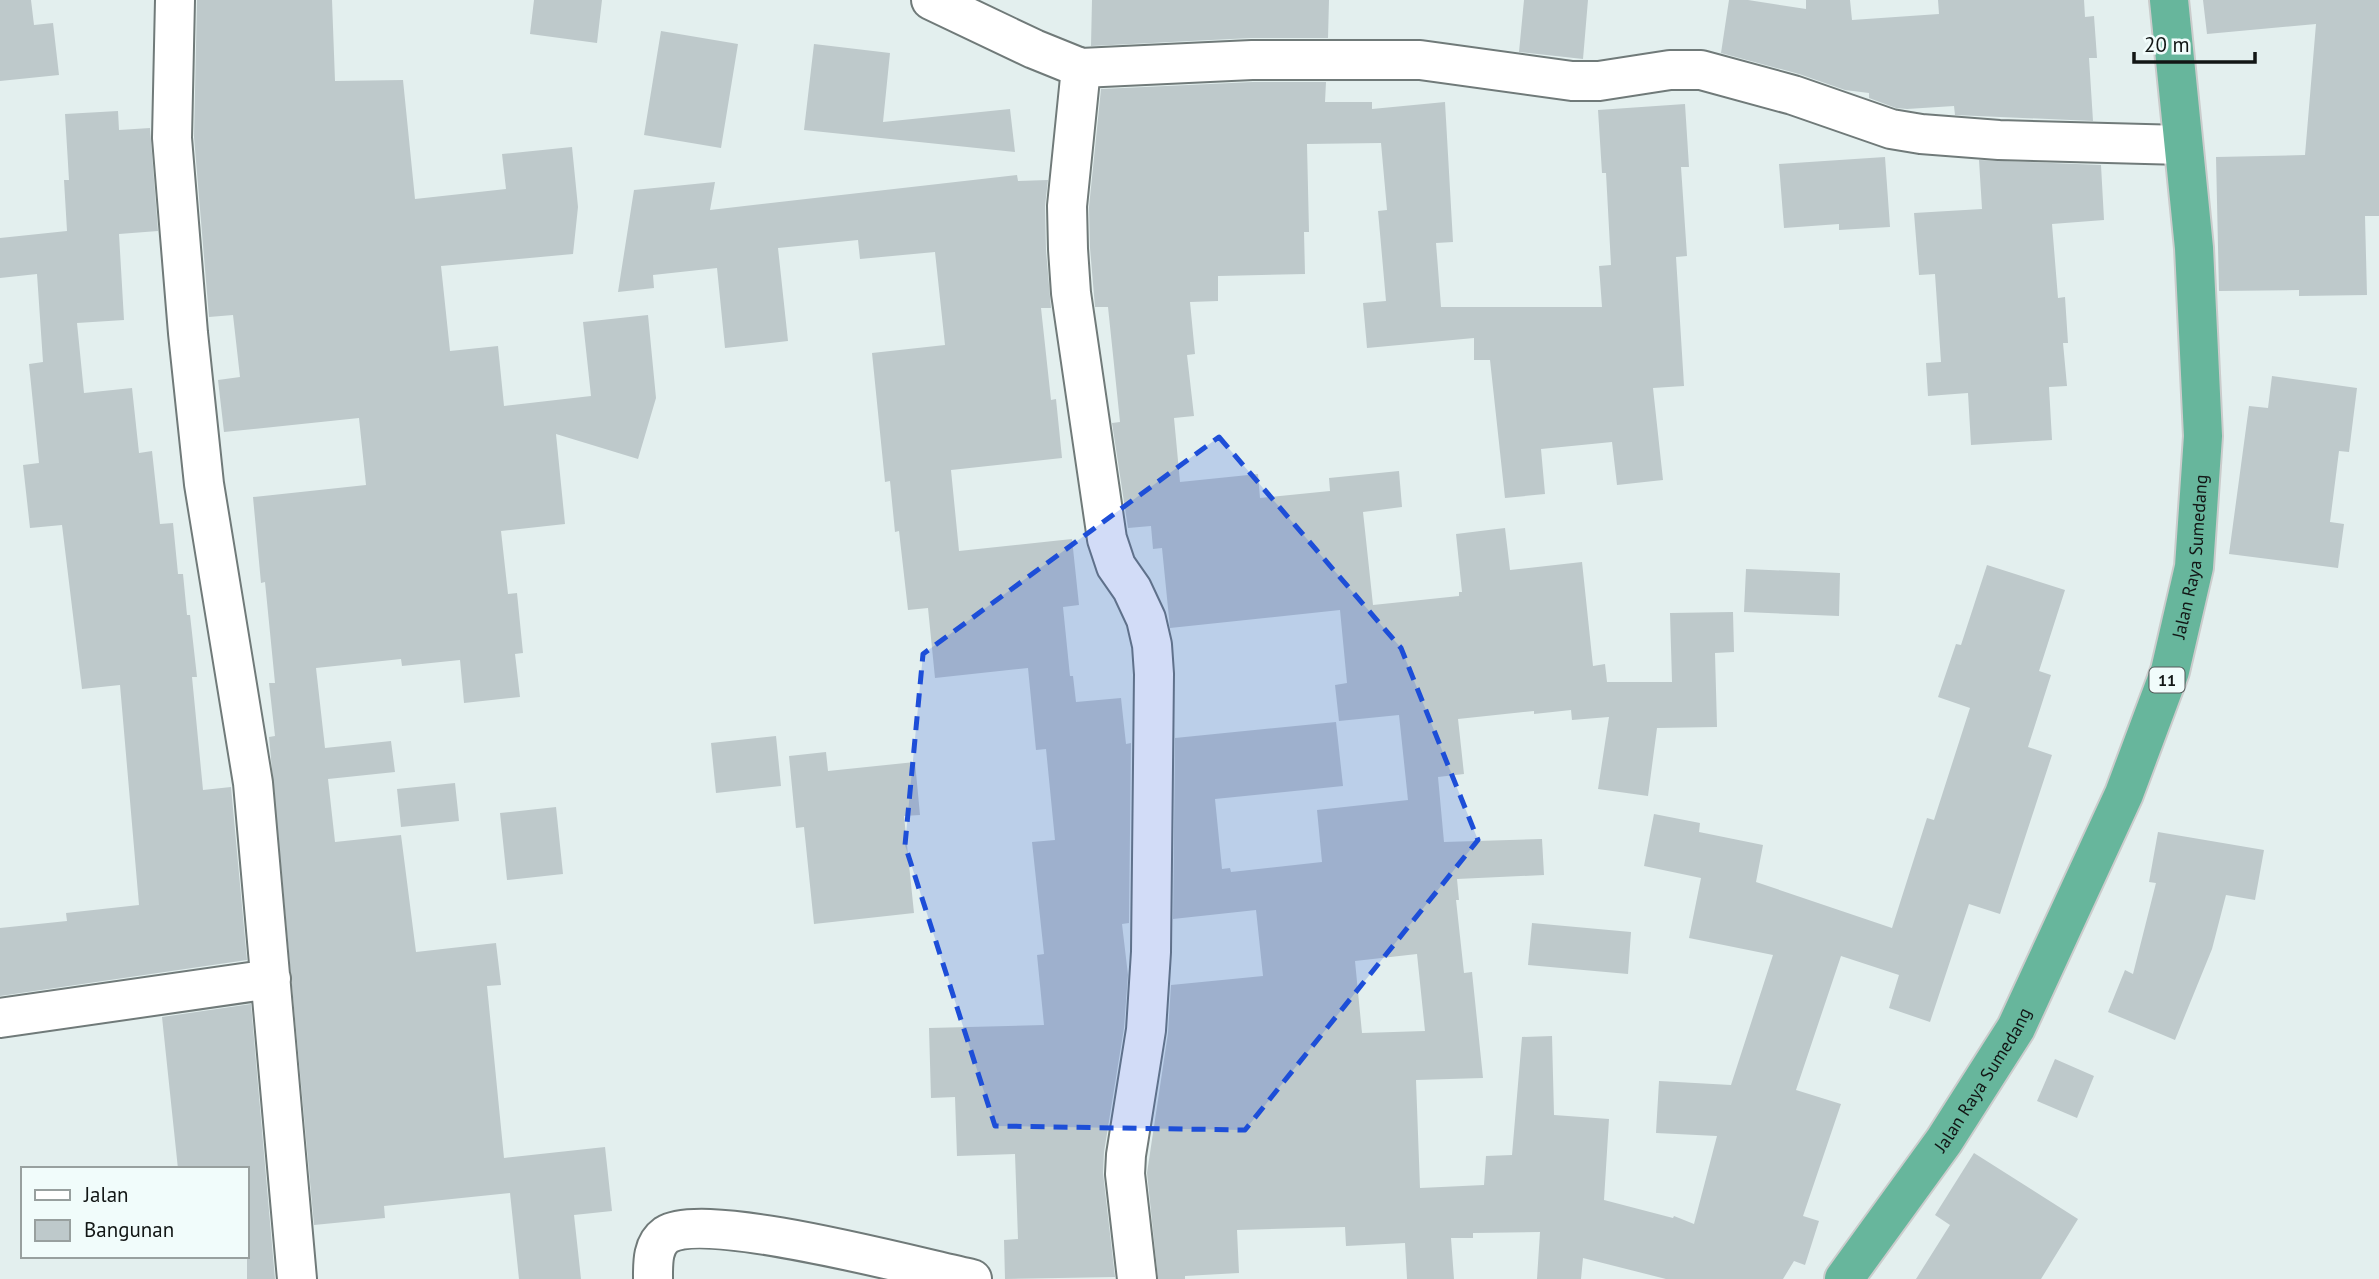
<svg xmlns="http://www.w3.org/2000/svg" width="2379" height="1279" viewBox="0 0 2379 1279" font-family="'PT Sans',sans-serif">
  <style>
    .building { fill: #bec9cb; fill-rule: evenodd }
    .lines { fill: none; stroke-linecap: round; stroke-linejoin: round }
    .minor-casing { stroke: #707a79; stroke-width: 42 }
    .trunk-casing { stroke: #cbcccc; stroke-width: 42 }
    .minor { stroke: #fff; stroke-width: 38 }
    .trunk { stroke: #67b69c; stroke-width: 38 }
    .marked { fill: #1d4ed8; fill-opacity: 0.2; stroke: #1d4ed8; stroke-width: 5; stroke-dasharray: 14 9; stroke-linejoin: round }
    .labels { text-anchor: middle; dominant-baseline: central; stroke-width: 7; stroke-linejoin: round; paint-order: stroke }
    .shield { fill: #f1fcfb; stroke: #555b5a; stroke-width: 2 }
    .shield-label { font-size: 16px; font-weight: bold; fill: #121615 }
    .street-label { font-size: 18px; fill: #121615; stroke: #f1fcfb }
  </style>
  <rect width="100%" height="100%" fill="#e3efee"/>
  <path class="building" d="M0,0h31l3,25 19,-2 6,52 -59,6z
    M197,0h135l3,81 68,-1 12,119 91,-10 -4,-35 70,-7 6,60 -5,47 -132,12 9,85 48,-5 6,60 87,-10 -8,-74 65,-7 8,83 -18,61 -82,-25 9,90 -64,7 7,63 9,-1 6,60 -8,1 5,43 -56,6 -4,-43 -58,6 -1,-7 -85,9 9,80 66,-7 4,31 -67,7 7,63 66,-7 15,117 80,-9 5,42 -14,1 17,172 101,-11 7,64 -38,4 7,64h-62l-9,-86 -126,13 1,12 -71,7 -45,-488 6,-1 -6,-53h6l-10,-101 -4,1 -8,-86 113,-12 -7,-67 -135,14 -6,-52 22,-3 -7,-62 -24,2 -15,-180z
    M534,0h68l-5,43 -67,-9z
    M1092,0h237l-1,38h-77l-160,8z
    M1524,0h64l-5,59 -64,-7z
    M1729,0h19l58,9v-9h44l2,20 87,-6 -1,-14h146l1,17 9,-1 3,42h-8l4,63 -138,-6 -1,-9 -47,3 -11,-1 -27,-10v-5l-24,-3 -46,-16 -78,-21z
    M2203,0h176v216h-14l2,79 -68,1v-6l-80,1 -3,-134 89,-2 11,-131 -109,10z
    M661,31l77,13 -17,104 -77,-13z
    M814,44l76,9 -7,69 127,-13 5,43 -211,-22z
    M1253,82h73l-1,20h47v7l73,-7 8,140 -17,1 5,64h161l-3,-41 12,-1 -5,-92h-4l-4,-63 87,-6 4,63h-8l6,89 -11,1 8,129 -31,2 10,92 -46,5 -5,-43 -71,7 4,45 -40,4 -15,-138h-16v-22l-107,10 -4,-45 23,-2 -8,-90 9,-1 -6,-67 -74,1 2,88h-5l1,42 -87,2v25l-28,1 5,52 -8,1 7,61 -20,2 6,64 78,-8 2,24 70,-7 -1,-13 70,-7 3,36 -39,5 10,93 86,-9v-4h3l-6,-58 49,-6 5,42 72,-8 11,104 12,-2 2,18h65l-2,-69 63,-1 1,40 -19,1 2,74 -60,1 -9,68 -50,-7 11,-72 -37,3 -1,-10 -37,4v-3l-76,8 6,55 -26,3 6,65 98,-3 2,36 -87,4 2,21h-3l8,73 8,-1 11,106 -67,2 4,108 64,-3 2,-29 26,-1 10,-118 30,-1 2,79 55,4 -5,81 69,18 1,-2 20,8 23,-88 -61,-3 3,-52 72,4 42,-130 -84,-17 12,-60 -57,-12 10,-52 46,9 -1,9 64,13 -7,37 136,46 35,-110 7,2 36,-112 -32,-11 18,-53 5,1 26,-80 78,25 -26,81 12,4 -23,72 24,8 -52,159 -31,-10 -39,118 -41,-14 10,-33 -58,-19 -45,134 45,14 -38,112 16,5 -14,44 -11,-4 -11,18h-117l-83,-21 -2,21h-44l3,-47 -67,1v5h-22l3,41h-47l-2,-36 -59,3 -1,-19 -108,3 2,43 -54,3v3h-27l-11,-106 21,-140 3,-48 92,-9 -7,-66 -83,9 2,-181 161,-16 7,64 -128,13 7,70 8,-1 1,4 91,-10 -5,-52 91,-10 -9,-85 -60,6 -4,-36 12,-2 -7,-73 -170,18 -8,-80 -9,1 -2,-23 -23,2 -16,-105 8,-1 -12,-115h-13l-5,-59 -1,-41 12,-118zM1417,954l8,77 -63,2 -7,-72z
    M118,111l1,19 31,-2 8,103 -39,3 5,86 -47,3 7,70 48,-5 7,65 13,-2 8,73 13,-1 5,51h5l4,41h3l7,62h-5l11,113 28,-3 16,173 -247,36v-68l67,-7 -1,-8 73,-8 -19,-220 -38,4 -20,-164 -32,3 -7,-63 16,-2 -10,-99 14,-2 -6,-88 -37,4v-40l67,-7 -3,-51h5l-4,-66z
    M1885,157l5,70 -51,3v-6l-55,4 -5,-64z
    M1979,160l122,5 3,55 -52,4 6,74 7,-1 3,46h-5l4,43 -18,1 3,53 -81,5 -3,-52 -40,3 -2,-33 15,-1 -6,-88 -16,1 -5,-62 68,-4z
    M1017,175l1,6 30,-1 -3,26 1,44 5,58h-10l10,92 5,-1 6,59 -111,12 8,81 113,-12 7,66 -16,2 7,69h3l3,26 45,-4 5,46 5,-1 -2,180 -7,1 6,51 -4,53 -20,124 -1,21 12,104 -110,2 -1,-39 14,-1 -3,-85 -58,2 -2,-59 -24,1 -2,-70 115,-3 -7,-70 7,-1 -12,-112 23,-2 -9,-91 -10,1 -8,-82 -93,10 -7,-70 -20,2 -9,-79 -4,1 -5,-51 -5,1 -13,-129 73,-8 -10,-93 -75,7 -2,-19 -80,8 10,93 -63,7 -8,-80 -64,7 1,13 -36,4 16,-102 81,-8 -5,28z
    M2272,376l85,12 -8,64 -10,-1 -9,71 14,2 -6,44 -109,-14 20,-148 19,2z
    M1746,569l94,4 -1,43 -95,-4z
    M776,736l5,50 -65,7 -5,-50z
    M826,752l2,19 87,-9 5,53 -16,1 10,97 -100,11 -10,-97 -8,1 -7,-72z
    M455,783l4,38 -58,6 -4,-38z
    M556,807l7,67 -56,6 -7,-67z
    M2158,832l106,18 -9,50 -29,-5 -14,54 -37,91 -67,-28 17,-42 8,4 23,-91 -7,-1z
    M1532,923l99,9 -3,42 -100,-9z
    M251,1004l24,275h-28v-110h-69l-16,-152z
    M2055,1059l39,17 -17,42 -40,-17z
    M1974,1153l104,66 -37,60h-125l34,-54 -15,-10z"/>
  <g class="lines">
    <defs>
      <path id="minor" d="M175,0l-3,138 16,195 16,151 49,299 44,496
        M931,0l103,49 47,19 171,-8h168l152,21h27l71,-11h31l92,25 98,34 30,5 78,6 184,5
        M1081,68l-14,138 1,43 3,44 36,246 9,27 16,23 14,30 6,26 2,29 -3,278 -5,78 -20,125 -1,19 12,105
        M0,1018l271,-39
        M653,1279c0,-15 -1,-34 13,-44 40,-25 253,33 306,44"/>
      <g id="trunk">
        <path id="s1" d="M1844,1279l100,-138 72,-113 108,-234 46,-123 24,-104 9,-131 -9,-188 -25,-248"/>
      </g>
    </defs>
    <use href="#minor" class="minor-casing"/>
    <use href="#trunk" class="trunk-casing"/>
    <use href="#minor" class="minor"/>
    <use href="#trunk" class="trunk"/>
  </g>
  <path class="marked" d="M1219,437l182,211 77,192 -233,290 -250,-4 -90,-281 18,-191z"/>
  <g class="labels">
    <rect class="shield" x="2149.5" y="667.5" width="35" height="25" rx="5"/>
    <g class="shield-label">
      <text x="2167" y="680">11</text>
    </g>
    <g class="street-label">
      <text stroke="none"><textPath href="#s1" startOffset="810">Jalan Raya Sumedang</textPath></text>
      <text stroke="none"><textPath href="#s1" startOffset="243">Jalan Raya Sumedang</textPath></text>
    </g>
  </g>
  <rect x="21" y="1167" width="228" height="91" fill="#f1fcfb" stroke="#98a09f" stroke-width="2"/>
  <rect x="35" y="1190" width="35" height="10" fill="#ffffff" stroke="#98a09f" stroke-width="2"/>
  <text x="84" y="1202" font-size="21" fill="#121615">Jalan</text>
  <rect x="35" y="1220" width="35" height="21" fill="#bec9cb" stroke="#98a09f" stroke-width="2"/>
  <text x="84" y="1237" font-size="21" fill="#121615">Bangunan</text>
  <path d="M2134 52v10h121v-10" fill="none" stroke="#121615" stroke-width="3.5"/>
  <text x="2144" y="52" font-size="21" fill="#121615" stroke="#f1fcfb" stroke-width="5" paint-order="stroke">20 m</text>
</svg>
